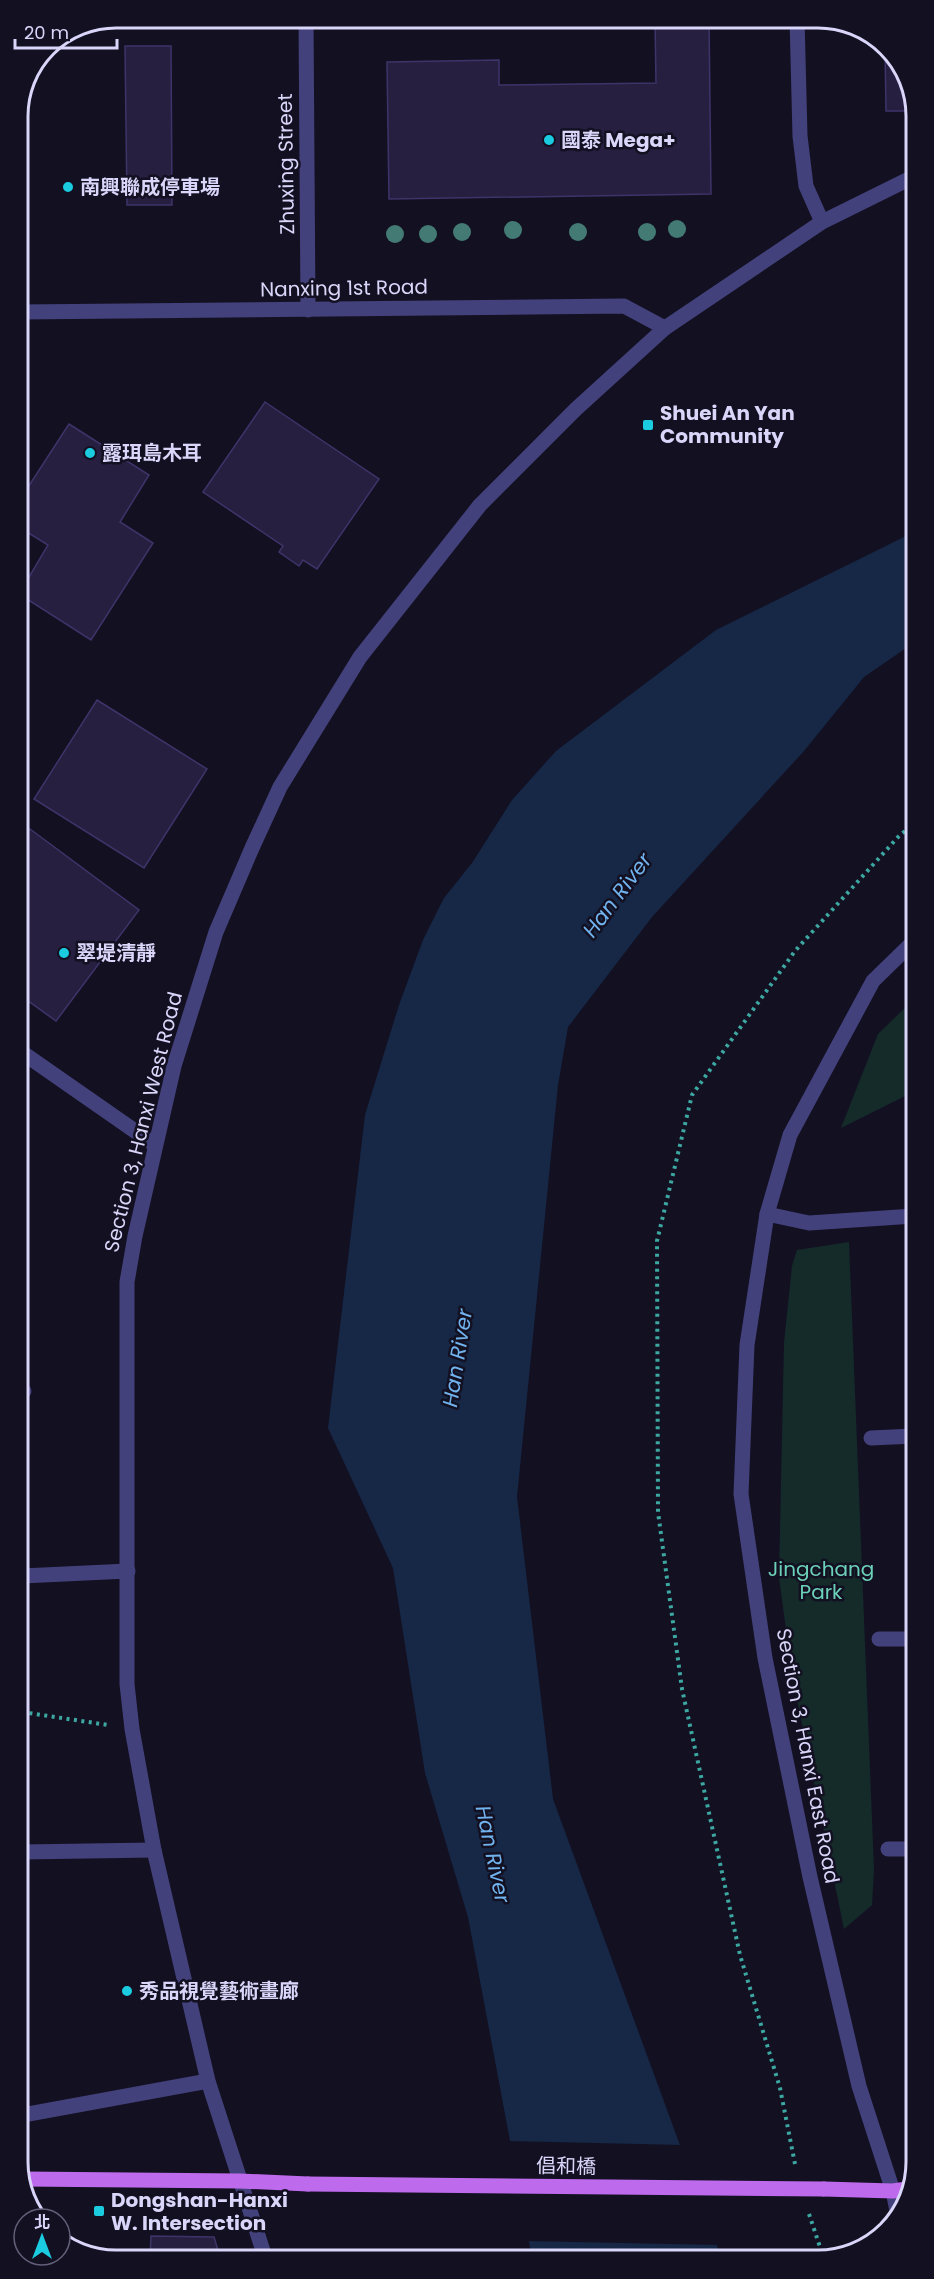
<svg xmlns="http://www.w3.org/2000/svg" width="934" height="2279" viewBox="0 0 934 2279" font-family="Poppins,'Noto Sans TC',sans-serif">
	<rect width="100%" height="100%" fill="#131022"/>
	<!-- green -->
	<g fill="#142b2a">
		<path d="M 913,1000 L 913,1092 L 841,1128 L 878,1034 Z"/>
		<path d="M 849,1242 L 874,1870 L 872,1905 L 844,1929 L 792,1675 L 779,1577 L 784,1343 L 792,1266 L 797,1250 Z"/>
	</g>
	<!-- water -->
	<path fill="#162846" d="M 912,533 L 912,644 L 864,677 L 804,751 L 652,917 L 568,1027 L 558,1085 L 517,1497 L 553,1799 L 721,2257 L 532,2258 L 468,1917 L 425,1773 L 393,1568 L 328,1428 L 365,1115 L 399,1005 L 423,940 L 444,898 L 472,863 L 512,800 L 556,751 L 716,630 Z"/>
	<!-- pier -->
	<path fill="#131022" d="M 508,2141 L 683,2145 L 719,2245 L 526,2241 Z"/>
	<!-- building -->
	<g fill="#261f40" stroke="#3e3469" stroke-width="1.5">
		<path d="M 655,18 L 709,18 L 711,194 L 389,199 L 387,62 L 499,60 L 499,85 L 656,83 Z"/>
		<path d="M 125,46 L 171,46 L 172,205 L 127,205 Z"/>
		<path d="M 885,49 L 911,85 L 911,111 L 886,111 Z"/>
		<path d="M 265,402 L 379,479 L 317,569 L 303,560 L 299,566 L 279,552 L 283,546 L 203,492 Z"/>
		<path d="M 69,424 L 149,475 L 120,522 L 153,543 L 91,640 L 19,594 L 48,545 L 19,527 L 19,501 Z"/>
		<path d="M 97,700 L 207,769 L 144,868 L 34,799 Z"/>
		<path d="M 30,829 L 139,910 L 56,1021 L 20,995 L 20,842 Z"/>
		<path d="M 151,2236 L 214,2237 L 221,2260 L 150,2260 Z"/>
	</g>
	<g fill="none" stroke-linecap="round" stroke-linejoin="round">
		<!-- path -->
		<g stroke="#3da7a1" stroke-width="4" stroke-dasharray="3 4.5" stroke-linecap="butt">
			<path d="M 22,1712 L 108,1725"/>
			<path d="M 795,2164 L 780,2088 L 740,1955 L 682,1689 L 658,1512 L 657,1241 L 692,1095 L 795,951 L 899,836 L 913,825"/>
			<path d="M 809,2214 L 823,2256"/>
		</g>
		<!-- minor -->
		<g stroke="#43417b" stroke-width="15">
			<path d="M 306,18 L 308,310"/>
			<path d="M 797,18 L 800,136 L 806,186 L 822,222"/>
			<path d="M 19,312 L 624,306 L 665,328"/>
			<path d="M 20,1051 L 155,1145"/>
			<path d="M 767,1214 L 809,1223 L 914,1216"/>
			<path d="M 21,1391 L 24,1391"/>
			<path d="M 871,1438 L 914,1436"/>
			<path d="M 22,1576 L 128,1571"/>
			<path d="M 879,1639 L 915,1639"/>
			<path d="M 888,1849 L 915,1849"/>
			<path d="M 22,1852 L 154,1850"/>
			<path d="M 23,2115 L 208,2081"/>
			<path d="M 898,2216 L 893,2191 L 859,2086 L 810,1877 L 765,1658 L 741,1494 L 747,1345 L 767,1214 L 790,1135 L 873,981 L 913,942"/>
			<path d="M 266,2260 L 208,2081 L 154,1850 L 132,1729 L 127,1684 L 127,1282 L 135,1236 L 174,1066 L 216,932 L 252,848 L 280,787 L 360,657 L 480,505 L 576,409 L 665,328 L 822,222 L 911,178"/>
		</g>
		<!-- major -->
		<g stroke="#bd6aed" stroke-width="15">
			<path d="M 23,2179 L 240,2181 L 308,2184"/>
			<path d="M 824,2189 L 893,2191 L 907,2189"/>
		</g>
		<!-- major-bridge -->
		<path stroke="#bd6aed" stroke-width="15" d="M 308,2184 L 824,2189"/>
	</g>
	<!-- trees -->
	<g fill="#437a74">
		<circle cx="677" cy="229" r="9"/>
		<circle cx="513" cy="230" r="9"/>
		<circle cx="462" cy="232" r="9"/>
		<circle cx="578" cy="232" r="9"/>
		<circle cx="647" cy="232" r="9"/>
		<circle cx="395" cy="234" r="9"/>
		<circle cx="428" cy="234" r="9"/>
	</g>
	<!-- markers -->
	<g fill="#1bcce1" stroke="#131022" stroke-width="2">
		<circle cx="549" cy="140" r="6"/>
		<circle cx="68" cy="187" r="6"/>
		<rect x="642" y="419" width="12" height="12" rx="3"/>
		<circle cx="90" cy="453" r="6"/>
		<circle cx="64" cy="953" r="6"/>
		<circle cx="127" cy="1991" r="6"/>
		<rect x="93" y="2205" width="12" height="12" rx="3"/>
	</g>
	<g text-anchor="middle" dominant-baseline="central" stroke-width="5" stroke-linejoin="round" paint-order="stroke">
		<!-- poi labels -->
		<g font-size="20" font-weight="bold" fill="#dad6fa" stroke="#131022" text-anchor="start">
			<text x="561" y="140">國泰 Mega+</text>
			<text x="80" y="187">南興聯成停車場</text>
			<text x="660" y="413">Shuei An Yan<tspan x="660" dy="23">Community</tspan></text>
			<text x="102" y="453">露珥島木耳</text>
			<text x="76" y="953">翠堤清靜</text>
			<text x="139" y="1991">秀品視覺藝術畫廊</text>
			<text x="111" y="2200">Dongshan-Hanxi<tspan x="111" dy="23">W. Intersection</tspan></text>
		</g>
		<!-- street labels -->
		<g font-size="20" fill="#dad6fa" stroke="#131022">
			<text transform="translate(286 164) rotate(-91)">Zhuxing Street</text>
			<text transform="translate(344 288) rotate(-1)">Nanxing 1st Road</text>
			<text transform="translate(143 1122) rotate(-76)">Section 3, Hanxi West Road</text>
			<text transform="translate(808 1756) rotate(79)">Section 3, Hanxi East Road</text>
			<text transform="translate(566 2166) rotate(1)">倡和橋</text>
		</g>
		<!-- park labels -->
		<g font-size="20" fill="#6bd1b8" stroke="#131022">
			<text x="821" y="1569">Jingchang<tspan x="821" dy="23">Park</tspan></text>
		</g>
		<!-- water labels -->
		<g font-size="21" font-style="italic" fill="#70b3ee" stroke="#131022">
			<text transform="translate(617 895) rotate(-53)">Han River</text>
			<text transform="translate(457 1358) rotate(-81)">Han River</text>
			<text transform="translate(493 1854) rotate(78)">Han River</text>
		</g>
	</g>
	<!-- crop -->
	<path d="M0 0H934V2279H0ZM116 28H818A88 88 0 0 1 906 116V2162A88 88 0 0 1 818 2250H116A88 88 0 0 1 28 2162V116A88 88 0 0 1 116 28Z" fill="#131022" fill-rule="evenodd"/>
	<path fill="none" stroke="#dad6fa" stroke-width="3" d="M116 28H818A88 88 0 0 1 906 116V2162A88 88 0 0 1 818 2250H116A88 88 0 0 1 28 2162V116A88 88 0 0 1 116 28Z"/>
	<!-- north arrow -->
	<g transform="translate(42 2237)"><circle r="28" fill="#131022" stroke="#635f78" stroke-width="1.5"/>
	<path d="M0-4.5L10 22L0 15L-10 22Z" fill="#1bcce1"/>
	<text y="-9" font-size="16" font-weight="bold" text-anchor="middle" fill="#dad6fa">北</text>
	</g>
	<!-- scale -->
	<path d="M15 39v9h102v-9" fill="none" stroke="#dad6fa" stroke-width="3"/>
	<text x="24" y="39" font-size="18" fill="#dad6fa" stroke="#131022" stroke-width="4.5" paint-order="stroke">20 m</text>
</svg>
